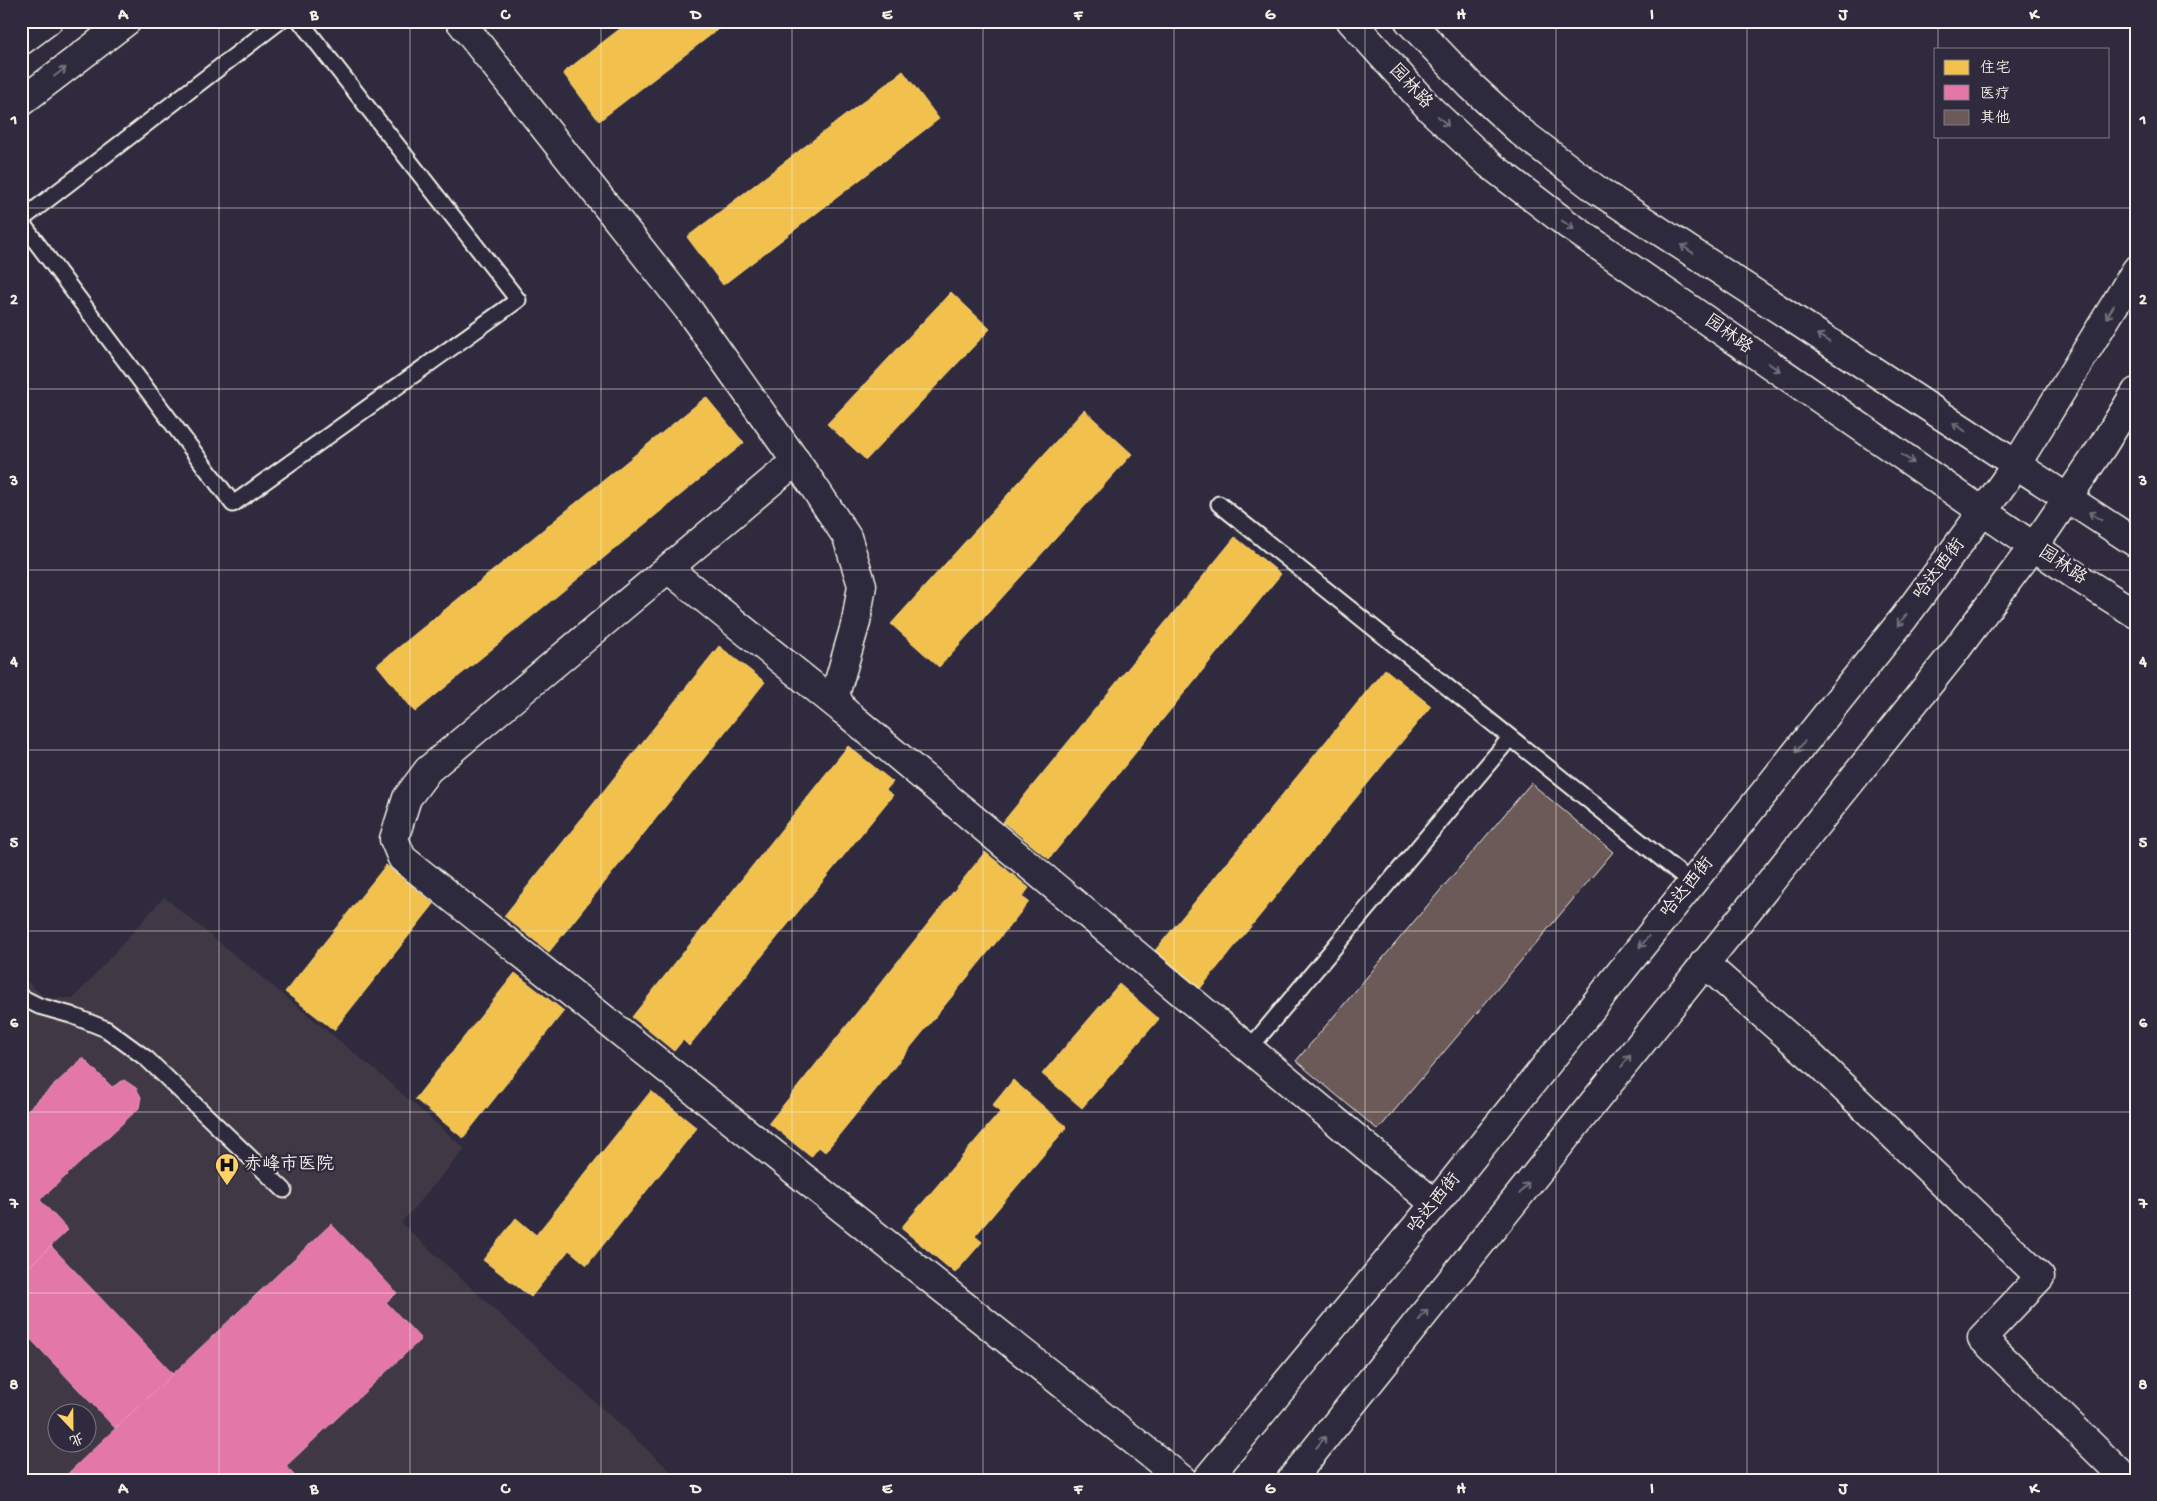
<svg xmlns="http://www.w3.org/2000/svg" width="2157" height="1501" viewBox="0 0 2157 1501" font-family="'Gochi Hand','LXGW WenKai TC',sans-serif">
	<rect width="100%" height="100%" fill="#2f2a3d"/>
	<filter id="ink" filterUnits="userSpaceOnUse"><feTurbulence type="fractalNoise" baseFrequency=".02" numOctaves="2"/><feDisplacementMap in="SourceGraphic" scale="10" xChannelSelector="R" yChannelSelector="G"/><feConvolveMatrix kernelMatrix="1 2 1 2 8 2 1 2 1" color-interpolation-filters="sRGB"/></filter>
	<g filter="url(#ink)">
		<!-- built -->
		<path fill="#413845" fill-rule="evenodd" d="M 164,897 L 381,1075 L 465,1149 L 401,1223 L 680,1480 L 21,1480 L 21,976 L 45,998 L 74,998 ZM 58,1414 L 88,1414 L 88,1444 L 58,1444 Z"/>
		<!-- homes -->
		<g fill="#f2c14e" stroke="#f3cf7c">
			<path d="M 630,21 L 729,21 L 599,121 L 563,73 Z"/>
			<path d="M 903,71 L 939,119 L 723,285 L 687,237 Z"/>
			<path d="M 951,292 L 990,329 L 866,460 L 827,424 Z"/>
			<path d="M 706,397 L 744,443 L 415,712 L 377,665 Z"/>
			<path d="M 1084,410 L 1132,454 L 939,667 L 891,624 Z"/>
			<path d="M 1235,537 L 1281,574 L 1049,859 L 1003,822 Z"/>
			<path d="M 719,646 L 765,682 L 549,952 L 504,916 Z"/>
			<path d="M 1385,669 L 1431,706 L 1199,990 L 1153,953 Z"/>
			<path d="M 848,746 L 893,782 L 886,790 L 893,795 L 689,1046 L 683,1040 L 674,1051 L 632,1017 Z"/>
			<path d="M 985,852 L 1029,888 L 1022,897 L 1029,902 L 825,1152 L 819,1147 L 811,1157 L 769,1123 Z"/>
			<path d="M 386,865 L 434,904 L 334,1030 L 285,992 Z"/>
			<path d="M 515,973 L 564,1011 L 463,1138 L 415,1099 Z"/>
			<path d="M 1119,984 L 1159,1019 L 1082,1108 L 1042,1074 Z"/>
			<path d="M 1013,1080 L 1067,1127 L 975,1236 L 982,1242 L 955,1273 L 901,1228 L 1000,1112 L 992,1106 Z"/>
			<path d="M 651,1091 L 697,1128 L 587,1265 L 569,1250 L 531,1297 L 483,1260 L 516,1218 L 536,1235 Z"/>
		</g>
		<!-- health -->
		<g fill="#e377a8" stroke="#e89cbb">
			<path d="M 83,1058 L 112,1087 L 124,1080 L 136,1088 L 141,1097 L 139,1108 L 40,1200 L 68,1230 L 21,1274 L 21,1116 Z"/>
			<path d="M 331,1224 L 397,1293 L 386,1302 L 421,1339 L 286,1466 L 298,1480 L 61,1480 Z"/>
			<path d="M 51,1246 L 173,1374 L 115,1428 L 21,1329 L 21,1274 Z"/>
		</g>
		<!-- building -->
		<path fill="#6c5a59" stroke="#f4f1e8" d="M 1531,783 L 1613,852 L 1378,1130 L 1296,1061 Z"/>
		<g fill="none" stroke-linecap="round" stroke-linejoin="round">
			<!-- lane casing -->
			<g stroke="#f4f1e8" stroke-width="19">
				<g id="lane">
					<path d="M 21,220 L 280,21"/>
					<path d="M 21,222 L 233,504 L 518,300 L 300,21"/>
					<path d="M 1219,504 L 1692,883"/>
					<path d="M 21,997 L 39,1006 L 71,1015 L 106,1029 L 147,1059 L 284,1190"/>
					<path d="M 1249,1049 L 1510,738"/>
				</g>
			</g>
			<!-- street casing -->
			<g stroke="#f4f1e8" stroke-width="31">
				<g id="street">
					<path d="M 460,21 L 688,309 L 814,487 L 847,537 L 862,585 L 856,622 L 835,695 L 843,710 L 1435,1204"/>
					<path d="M 796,461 L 428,770 L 407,798 L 394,839 L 402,858 L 1183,1480"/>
					<path d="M 668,569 L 843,710"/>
					<path d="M 1704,963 L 1814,1059 L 2040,1277 L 1982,1338 L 2127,1480"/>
				</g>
			</g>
			<!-- secondary casing -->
			<g stroke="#f4f1e8" stroke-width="31">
				<g id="secondary">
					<path d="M 1351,21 L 1431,110 L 1489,164 L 1567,224 L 2082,580 L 2136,614"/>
					<path d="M 1409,21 L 1471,86 L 1521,132 L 1597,190 L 2136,543"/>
					<path d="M 21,41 L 48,21"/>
					<path d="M 21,102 L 127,21"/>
					<path d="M 1206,1480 L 1435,1204 L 1904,618 L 1995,495 L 2016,465 L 2136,270"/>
					<path d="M 1291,1480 L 1953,654 L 2047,528 L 2102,447 L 2136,392"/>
				</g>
			</g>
			<!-- lane -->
			<use href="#lane" stroke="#2f2a3d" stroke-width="15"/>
			<!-- street -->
			<use href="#street" stroke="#2f2a3d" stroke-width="28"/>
			<!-- secondary -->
			<use href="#secondary" stroke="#2f2a3d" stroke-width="28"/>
		</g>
		<!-- one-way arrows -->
		<defs><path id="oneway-shaft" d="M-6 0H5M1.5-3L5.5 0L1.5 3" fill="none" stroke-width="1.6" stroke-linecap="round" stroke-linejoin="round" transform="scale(1.25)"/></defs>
		<g stroke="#747079">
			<use href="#oneway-shaft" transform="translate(60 72) rotate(-37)"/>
			<use href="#oneway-shaft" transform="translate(1443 121) rotate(43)"/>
			<use href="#oneway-shaft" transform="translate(1568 225) rotate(36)"/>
			<use href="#oneway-shaft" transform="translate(1687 249) rotate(-147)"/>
			<use href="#oneway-shaft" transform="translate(2110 312) rotate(121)"/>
			<use href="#oneway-shaft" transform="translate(1823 338) rotate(-147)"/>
			<use href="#oneway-shaft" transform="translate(1774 367) rotate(35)"/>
			<use href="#oneway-shaft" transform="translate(1959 427) rotate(-147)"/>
			<use href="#oneway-shaft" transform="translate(1908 459) rotate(35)"/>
			<use href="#oneway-shaft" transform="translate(2095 516) rotate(-147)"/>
			<use href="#oneway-shaft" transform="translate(1902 620) rotate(128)"/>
			<use href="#oneway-shaft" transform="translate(1800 747) rotate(129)"/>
			<use href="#oneway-shaft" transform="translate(1644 942) rotate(129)"/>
			<use href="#oneway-shaft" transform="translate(1626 1061) rotate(-51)"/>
			<use href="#oneway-shaft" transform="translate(1524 1188) rotate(-51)"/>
			<use href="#oneway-shaft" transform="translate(1423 1315) rotate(-51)"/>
			<use href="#oneway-shaft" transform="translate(1321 1442) rotate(-51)"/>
		</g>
	</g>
	<!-- grid -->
	<path fill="none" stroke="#f4f1e8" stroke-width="1" stroke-opacity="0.55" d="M 219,21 L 219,1480M 410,21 L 410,1480M 601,21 L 601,1480M 792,21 L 792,1480M 983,21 L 983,1480M 1174,21 L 1174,1480M 1365,21 L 1365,1480M 1556,21 L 1556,1480M 1747,21 L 1747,1480M 1938,21 L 1938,49M 1938,136 L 1938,1480M 21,208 L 2136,208M 21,389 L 2136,389M 21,570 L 2136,570M 21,750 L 2136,750M 21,931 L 2136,931M 21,1112 L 2136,1112M 21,1293 L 2136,1293"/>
	<!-- icons -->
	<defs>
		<g id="hospital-pin" transform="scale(1.25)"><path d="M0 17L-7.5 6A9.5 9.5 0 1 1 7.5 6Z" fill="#ffd166" stroke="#2f2a3d"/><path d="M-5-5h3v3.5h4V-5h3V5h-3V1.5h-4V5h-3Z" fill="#111"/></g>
	</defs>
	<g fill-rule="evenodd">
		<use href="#hospital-pin" x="227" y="1165"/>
	</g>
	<g text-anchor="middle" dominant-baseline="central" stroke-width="5" stroke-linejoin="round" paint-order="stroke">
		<!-- street labels -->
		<g font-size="18" fill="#f4f1e8" stroke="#2f2a3d">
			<text transform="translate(1410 87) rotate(47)">园林路</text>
			<text transform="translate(1728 335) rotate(35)">园林路</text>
			<text transform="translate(2062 566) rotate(34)">园林路</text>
			<text transform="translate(1940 570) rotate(-53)">哈达西街</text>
			<text transform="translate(1688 888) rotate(-51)">哈达西街</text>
			<text transform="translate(1435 1204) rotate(-51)">哈达西街</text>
		</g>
		<!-- poi labels -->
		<g font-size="18" fill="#f4f1e8" stroke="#2f2a3d" text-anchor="start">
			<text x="244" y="1165">赤峰市医院</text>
		</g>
	</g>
	<!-- margin -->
	<rect width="2157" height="1501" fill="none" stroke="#2f2a3d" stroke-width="55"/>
	<!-- legend -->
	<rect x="1934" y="48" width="175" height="90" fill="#2f2a3d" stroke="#7e7a81"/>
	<rect x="1944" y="60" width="25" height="15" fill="#f2c14e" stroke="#7e7a81"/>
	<text x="1980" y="72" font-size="15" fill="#f4f1e8">住宅</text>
	<rect x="1944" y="85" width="25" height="15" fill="#e377a8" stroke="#7e7a81"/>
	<text x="1980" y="98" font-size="15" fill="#f4f1e8">医疗</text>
	<rect x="1944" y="110" width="25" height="15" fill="#6c5a59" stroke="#7e7a81"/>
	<text x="1980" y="122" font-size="15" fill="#f4f1e8">其他</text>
	<!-- north arrow -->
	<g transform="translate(72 1428) rotate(158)"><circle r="24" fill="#2f2a3d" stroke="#7e7a81"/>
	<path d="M0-4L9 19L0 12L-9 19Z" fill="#ffd166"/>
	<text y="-8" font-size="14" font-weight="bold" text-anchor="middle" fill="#f4f1e8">北</text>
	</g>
	<rect x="28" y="28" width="2102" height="1446" fill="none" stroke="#f4f1e8" stroke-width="2"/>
	<g font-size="16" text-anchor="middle" font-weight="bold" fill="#f4f1e8">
		<text x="123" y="19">A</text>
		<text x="314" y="19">B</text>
		<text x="505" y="19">C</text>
		<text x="696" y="19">D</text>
		<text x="887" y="19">E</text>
		<text x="1078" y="19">F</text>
		<text x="1270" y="19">G</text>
		<text x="1461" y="19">H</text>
		<text x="1652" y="19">I</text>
		<text x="1843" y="19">J</text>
		<text x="2034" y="19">K</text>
		<text x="14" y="124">1</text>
		<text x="2143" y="124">1</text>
		<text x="14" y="304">2</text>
		<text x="2143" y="304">2</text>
		<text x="14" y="485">3</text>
		<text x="2143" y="485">3</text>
		<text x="14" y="666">4</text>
		<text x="2143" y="666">4</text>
		<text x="14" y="847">5</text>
		<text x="2143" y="847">5</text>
		<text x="14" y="1027">6</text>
		<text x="2143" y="1027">6</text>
		<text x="14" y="1208">7</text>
		<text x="2143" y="1208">7</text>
		<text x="14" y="1389">8</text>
		<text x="2143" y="1389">8</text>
		<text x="123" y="1493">A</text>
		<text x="314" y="1493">B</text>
		<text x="505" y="1493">C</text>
		<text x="696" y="1493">D</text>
		<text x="887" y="1493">E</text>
		<text x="1078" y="1493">F</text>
		<text x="1270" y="1493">G</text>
		<text x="1461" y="1493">H</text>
		<text x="1652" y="1493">I</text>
		<text x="1843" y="1493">J</text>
		<text x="2034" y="1493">K</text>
	</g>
</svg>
